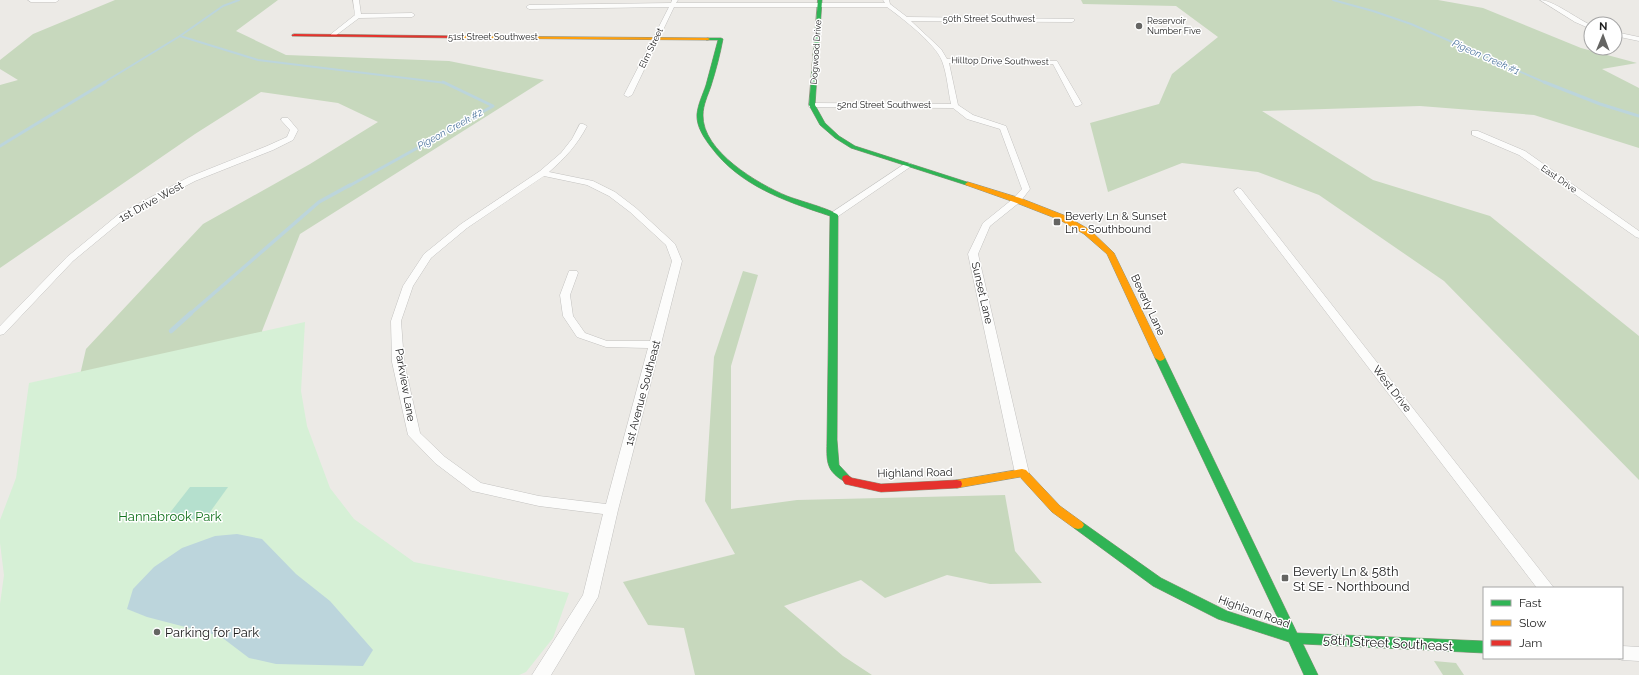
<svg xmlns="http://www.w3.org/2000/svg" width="1639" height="675" viewBox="0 0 1639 675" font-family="Raleway,sans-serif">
	<rect width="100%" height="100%" fill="#eceae6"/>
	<!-- forest -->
	<g fill="#c7d8bd">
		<path d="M 115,0 L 278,0 L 236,31 L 286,55 L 449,61 L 544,80 L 300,234 L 262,331 L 294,500 L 49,509 L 86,349 L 203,224 L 310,164 L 378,122 L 338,103 L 261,92 L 195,134 L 0,268 L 0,85 L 18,80 L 0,69 L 0,60 L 33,34 Z"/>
		<path d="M 1081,0 L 1438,0 L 1483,8 L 1581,48 L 1637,63 L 1602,69 L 1639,88 L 1639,148 L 1534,115 L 1420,106 L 1262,111 L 1373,180 L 1490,216 L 1639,336 L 1639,480 L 1444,281 L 1319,195 L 1258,172 L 1182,163 L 1108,192 L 1090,123 L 1159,104 L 1172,74 L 1218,37 L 1176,6 L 1083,4 Z"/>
		<path d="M 743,271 L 758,275 L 731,366 L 731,509 L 797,500 L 1005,495 L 1015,551 L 1042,583 L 990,584 L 947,575 L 885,598 L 861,580 L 784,606 L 843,656 L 872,675 L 695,675 L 684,628 L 648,625 L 623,582 L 735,554 L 705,501 L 714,357 Z"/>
		<path d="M 1434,661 L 1456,663 L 1464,675 L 1443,675 Z"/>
	</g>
	<!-- park -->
	<path fill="#d6f0d6" d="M 305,322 L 301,391 L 307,426 L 330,488 L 354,519 L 414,562 L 569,593 L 553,638 L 526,672 L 519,675 L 0,675 L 0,604 L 4,575 L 0,543 L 0,520 L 16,478 L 29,383 Z"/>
	<!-- pitch -->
	<path fill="#b5e0ce" d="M 190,487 L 228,487 L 205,519 L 165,519 Z"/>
	<!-- water -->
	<path fill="#bcd5dc" d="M 237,534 L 262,539 L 296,574 L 330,601 L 373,650 L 363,666 L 276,664 L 249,658 L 220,636 L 147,617 L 127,609 L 133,589 L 154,567 L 182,548 L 215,536 Z"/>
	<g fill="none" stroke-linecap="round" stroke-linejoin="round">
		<!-- stream-far3 -->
		<g stroke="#bcd5dc" stroke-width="2">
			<path d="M 1333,0 L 1373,11 L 1411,24 L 1546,83"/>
			<path d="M 180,36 L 258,60 L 446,83"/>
			<path d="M 103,83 L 180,36 L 223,6 L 239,0"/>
		</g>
		<!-- stream-far2 -->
		<g stroke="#bcd5dc" stroke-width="3">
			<path d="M 1544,82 L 1600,104 L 1639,116"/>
			<path d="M 0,146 L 105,82"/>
			<path d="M 349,186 L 493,106 L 443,82"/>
		</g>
		<!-- stream-far1 -->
		<path stroke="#bcd5dc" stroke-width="3.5" d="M 190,314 L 319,202 L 350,185"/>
		<!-- stream -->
		<path stroke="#bcd5dc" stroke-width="4.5" d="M 171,331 L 191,313"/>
		<!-- street casing -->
		<g stroke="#c3c2c0" stroke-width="1">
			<g id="street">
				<path d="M 28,0 L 59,0 L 56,2 L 31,2 Z"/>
				<path d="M 353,0 L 359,0 L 361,14 L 412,13 L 415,15 L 412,17 L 359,18 L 335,36 L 331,36 L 331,34 L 355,15 Z"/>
				<path d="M 672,0 L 678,0 L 676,3 L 885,3 L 883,0 L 889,0 L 890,4 L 907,17 L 1074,19 L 1074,21 L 1072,22 L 911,21 L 941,49 L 947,59 L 1057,61 L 1082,104 L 1078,106 L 1075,106 L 1053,64 L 949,63 L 958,105 L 973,115 L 1006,126 L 1030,189 L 1020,202 L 990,226 L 978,254 L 1029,473 L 1027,476 L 1022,478 L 1017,476 L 1015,473 L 968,254 L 983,223 L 1014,198 L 1022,189 L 1000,129 L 967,119 L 953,108 L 809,107 L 809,103 L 812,103 L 951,104 C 948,90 947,74 942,61 C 936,44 902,18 887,7 L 674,7 L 632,95 L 628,97 L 624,95 L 669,7 L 529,9 L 526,7 L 529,5 L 671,3 Z"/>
				<path d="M 1540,0 C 1553,0 1577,19 1591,25 L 1591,29 L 1575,22 Z"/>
				<path d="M 1615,32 L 1639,37 L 1639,41 L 1615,36 Z"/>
				<path d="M 282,118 L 288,118 L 298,130 L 293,140 L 273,150 L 195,181 L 125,218 L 73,261 L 4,334 L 0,335 L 0,326 L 67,257 L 119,214 L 189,177 L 267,146 L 287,137 L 290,130 L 281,120 Z"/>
				<path d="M 580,124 L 583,124 L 587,126 C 577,145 565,158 549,172 L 593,181 L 615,192 L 636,208 L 675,244 L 682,261 L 661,344 L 662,345 L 660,347 L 618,510 L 598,597 L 551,675 L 532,675 L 583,595 L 603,514 L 539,506 L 477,492 L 472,491 L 435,463 L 408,435 L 392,362 L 391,321 L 403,286 L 424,254 L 461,224 L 540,171 L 561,153 L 572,139 ZM 544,176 L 587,185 L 609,196 L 630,212 L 666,245 L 672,261 L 650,341 L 607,341 L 585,333 L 573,316 L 570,295 L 578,273 L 577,271 L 569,271 L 560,295 L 563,316 L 577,337 L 606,347 L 648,348 L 606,504 L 539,496 L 481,483 L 445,457 L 420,433 L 404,362 L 401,321 L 413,286 L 431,258 L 467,228 Z"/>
				<path d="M 1472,131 L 1478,131 L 1525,151 L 1639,231 L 1639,238 L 1636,237 L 1519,155 L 1472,135 Z"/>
				<path d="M 906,163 L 909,163 L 913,165 L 837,217 L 831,217 L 830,215 L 831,213 Z"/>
				<path d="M 1238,188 L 1241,189 L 1554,588 L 1537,588 L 1235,193 L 1234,191 Z"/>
				<path d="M 1622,646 L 1639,647 L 1639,661 L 1622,660 L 1616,658 L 1622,658 Z"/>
			</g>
		</g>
		<!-- fast casing -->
		<g stroke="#929480" stroke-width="1">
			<g id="fast">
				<path d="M 818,0 L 822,0 L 815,105 L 825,123 L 839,136 L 855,146 L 970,183 L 970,185 L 966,185 L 851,148 L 835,138 L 820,125 L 809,105 Z"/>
				<path d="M 708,38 L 721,38 L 723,39 C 720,55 716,70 711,86 C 708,95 703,105 703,115 C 702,151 758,184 787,196 C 797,200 831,209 838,215 L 837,440 L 839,465 L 852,479 L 851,482 C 844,484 831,473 829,466 C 826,459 827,448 827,440 L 830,216 C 785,201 740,186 711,147 C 704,138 696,126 697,114 C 698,104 703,94 706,85 C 710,70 714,55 718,40 L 706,40 L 706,39 Z"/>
				<path d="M 1160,355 L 1165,358 L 1297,633 L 1484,641 L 1484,653 L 1303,644 L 1318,675 L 1304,675 L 1289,642 L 1218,619 L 1153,586 L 1074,528 L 1072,525 L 1074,522 L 1078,521 L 1082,522 L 1161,578 L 1227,611 L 1283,629 L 1155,358 Z"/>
			</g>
		</g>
		<!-- slow casing -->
		<g stroke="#929480" stroke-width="1">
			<g id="slow">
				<path d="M 461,36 L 708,38 L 710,39 L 708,40 L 459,38 L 459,36 Z"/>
				<path d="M 968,182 L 1020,198 L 1066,216 L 1090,230 L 1114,253 L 1165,358 L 1163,360 L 1160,361 L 1155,358 L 1107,254 L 1084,234 L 1060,220 L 1014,202 L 966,185 L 965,184 Z"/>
				<path d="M 1022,469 L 1026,470 L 1060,506 L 1082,522 L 1084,525 L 1082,528 L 1078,529 L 1074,528 L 1052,512 L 1020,477 L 957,488 L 953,487 L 952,484 L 953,481 L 957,480 Z"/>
			</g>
		</g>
		<!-- jam casing -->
		<g stroke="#929480" stroke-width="1">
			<g id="jam">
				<path d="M 294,34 L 461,36 L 463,37 L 461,38 L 292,36 L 292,35 Z"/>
				<path d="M 847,475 L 852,478 L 881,484 L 957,480 L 961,481 L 962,484 L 961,487 L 957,488 L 881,492 L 845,484 L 842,479 L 843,476 Z"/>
			</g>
		</g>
		<!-- street -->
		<use href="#street" fill="#fcfcfb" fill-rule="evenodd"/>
		<!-- fast -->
		<use href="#fast" fill="#30b455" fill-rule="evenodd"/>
		<!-- slow -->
		<use href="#slow" fill="#ff9f0a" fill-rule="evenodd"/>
		<!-- jam -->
		<use href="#jam" fill="#e5322d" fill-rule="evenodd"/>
	</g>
	<!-- markers -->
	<g fill="#656563" stroke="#fff" stroke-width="1.5">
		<circle cx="1139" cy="26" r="4"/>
		<rect x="1053" y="218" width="8" height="8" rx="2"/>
		<rect x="1281" y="574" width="8" height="8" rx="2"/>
		<circle cx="157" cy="632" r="4"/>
	</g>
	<g text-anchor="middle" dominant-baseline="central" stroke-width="3" stroke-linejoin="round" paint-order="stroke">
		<!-- far-street labels -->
		<g font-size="9" fill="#1d1d1d" stroke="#fff">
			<text x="989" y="19">50th Street Southwest</text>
			<text x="493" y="37">51st Street Southwest</text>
			<text transform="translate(651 48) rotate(-64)">Elm Street</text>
			<text transform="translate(816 52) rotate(-86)">Dogwood Drive</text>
			<text transform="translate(1000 61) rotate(1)">Hilltop Drive Southwest</text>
			<text x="884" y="105">52nd Street Southwest</text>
			<text transform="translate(1559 179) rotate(35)">East Drive</text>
		</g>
		<!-- far-poi labels -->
		<g font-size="9" fill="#1d1d1d" stroke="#fff" text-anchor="start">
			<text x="1147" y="21">Reservoir<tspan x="1147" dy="10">Number Five</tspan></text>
		</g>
		<!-- far-water labels -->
		<g font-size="10" font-style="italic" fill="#4e759e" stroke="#fff">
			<text transform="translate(1486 57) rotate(24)">Pigeon Creek #1</text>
			<text transform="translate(450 129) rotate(-29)">Pigeon Creek #2</text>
		</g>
		<!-- street labels -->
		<g font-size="11" fill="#1d1d1d" stroke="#fff">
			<text transform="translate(151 202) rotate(-29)">1st Drive West</text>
			<text transform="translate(982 293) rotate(77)">Sunset Lane</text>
			<text transform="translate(1148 305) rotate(65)">Beverly Lane</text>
			<text transform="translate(405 385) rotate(80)">Parkview Lane</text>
			<text transform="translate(1392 389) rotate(52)">West Drive</text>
			<text transform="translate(643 393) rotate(-75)">1st Avenue Southeast</text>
			<text transform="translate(915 473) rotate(-1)">Highland Road</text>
			<text transform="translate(1254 612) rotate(20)">Highland Road</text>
		</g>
		<!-- poi labels -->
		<g font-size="11" fill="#1d1d1d" stroke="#fff" text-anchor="start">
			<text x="1065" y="216">Beverly Ln &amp; Sunset<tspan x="1065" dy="13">Ln - Southbound</tspan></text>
		</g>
		<!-- near-park labels -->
		<g font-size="13" fill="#14731e" stroke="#fff">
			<text x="170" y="516">Hannabrook Park</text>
		</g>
		<!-- near-poi labels -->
		<g font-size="13" fill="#1d1d1d" stroke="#fff" text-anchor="start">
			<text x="1293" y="571">Beverly Ln &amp; 58th<tspan x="1293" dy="15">St SE - Northbound</tspan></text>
			<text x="165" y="632">Parking for Park</text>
		</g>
		<!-- near-street labels -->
		<g font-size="13" fill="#1d1d1d" stroke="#fff">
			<text transform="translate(1388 643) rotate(3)">58th Street Southeast</text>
		</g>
	</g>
	<!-- legend -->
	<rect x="1483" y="587" width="140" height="72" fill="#ffffff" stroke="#a5a5a5"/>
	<rect x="1491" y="600" width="20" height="6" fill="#30b455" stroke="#a5a5a5"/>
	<text x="1519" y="607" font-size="12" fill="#1d1d1d">Fast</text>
	<rect x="1491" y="620" width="20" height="6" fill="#ff9f0a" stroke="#a5a5a5"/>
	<text x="1519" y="627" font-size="12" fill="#1d1d1d">Slow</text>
	<rect x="1491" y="640" width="20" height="6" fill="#e5322d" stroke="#a5a5a5"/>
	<text x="1519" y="647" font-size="12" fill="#1d1d1d">Jam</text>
	<!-- north arrow -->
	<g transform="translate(1603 36) rotate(1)"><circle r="19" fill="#ffffff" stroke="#a5a5a5"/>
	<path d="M0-3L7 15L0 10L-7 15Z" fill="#656563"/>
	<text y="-6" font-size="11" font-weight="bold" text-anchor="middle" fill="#1d1d1d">N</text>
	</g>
</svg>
